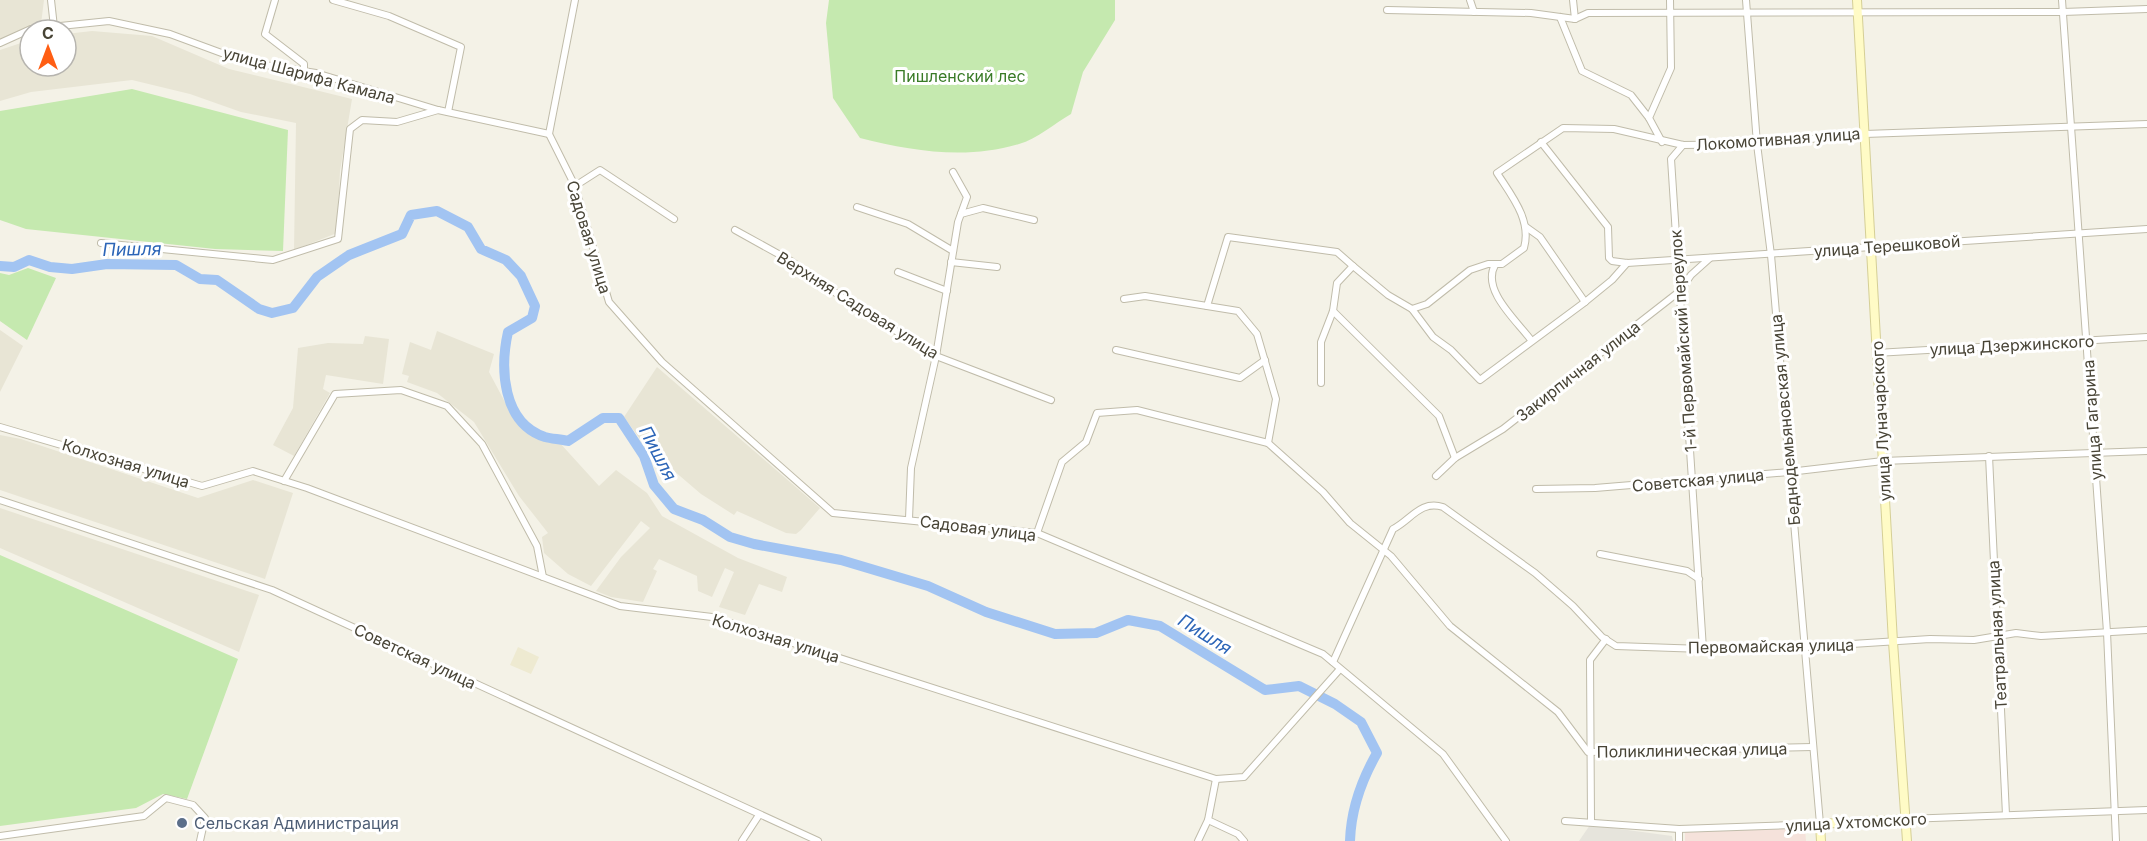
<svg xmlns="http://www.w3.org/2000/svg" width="2147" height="841" viewBox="0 0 2147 841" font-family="Inter,sans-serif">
	<rect width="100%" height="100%" fill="#f4f2e7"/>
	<!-- residential -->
	<g fill="#e8e5d5">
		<path d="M 0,0 L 44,0 L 41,24 L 25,27 L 26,33 L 0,40 Z"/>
		<path d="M 92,31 L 152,36 L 229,69 L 352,99 L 340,171 L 337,233 L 294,250 L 296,123 L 241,112 L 190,94 L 132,80 L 31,92 L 0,101 L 0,50 L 30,40 L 30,66 L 66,66 L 66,34 Z"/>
		<path d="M 0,330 L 23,346 L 0,392 Z"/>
		<path d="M 437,331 L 494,354 L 489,372 L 513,417 L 540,439 L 559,442 L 599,486 L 616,470 L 647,493 L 662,516 L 738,558 L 787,577 L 782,592 L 759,584 L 745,615 L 719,607 L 734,572 L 725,568 L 712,597 L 698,591 L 697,576 L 659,559 L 653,569 L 657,571 L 643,602 L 611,597 L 596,591 L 621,557 L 650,528 L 641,521 L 591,586 L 568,574 L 544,553 L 542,537 L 548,533 L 519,496 L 474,422 L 437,393 L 407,382 L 409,376 L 402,374 L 410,342 L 431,350 Z"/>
		<path d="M 365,336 L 389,339 L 383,384 L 326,375 L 323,389 L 330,393 L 294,456 L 273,445 L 293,408 L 298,348 L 328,343 L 363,344 Z"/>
		<path d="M 657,367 L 820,508 L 801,530 L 796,534 L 786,533 L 737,511 L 734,515 L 701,494 L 645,446 L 624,417 Z"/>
		<path d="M 0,435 L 21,439 L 198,498 L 253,480 L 293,493 L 265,579 L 0,490 Z"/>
		<path d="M 0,508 L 259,595 L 239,652 L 0,548 Z"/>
	</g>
	<!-- industrial -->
	<path fill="#e6e4dc" d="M 1590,825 L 1672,836 L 1673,841 L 1579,841 Z"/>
	<!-- education -->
	<path fill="#eeead1" d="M 518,647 L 539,657 L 531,674 L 510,665 Z"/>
	<!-- medical -->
	<path fill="#f5e2db" d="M 1805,828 L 1806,841 L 1685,841 L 1685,831 Z"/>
	<!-- green -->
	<g fill="#c5e9af">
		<path d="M 829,0 L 1115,0 L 1115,20 L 1083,72 L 1071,114 C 1055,123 1037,139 1019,144 C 966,160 912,151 860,138 L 833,98 L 826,23 Z"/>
		<path d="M 132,89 L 288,130 L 283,251 L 215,249 L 26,229 L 0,220 L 0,111 Z"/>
		<path d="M 28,268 L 56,278 L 27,340 L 0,321 L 0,273 L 9,275 Z"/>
		<path d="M 0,555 L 238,659 L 187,799 L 163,794 L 136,808 L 0,826 Z"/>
	</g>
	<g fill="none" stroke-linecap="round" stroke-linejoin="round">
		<!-- river -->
		<path stroke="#a2c4f2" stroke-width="10" d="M 0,266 L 14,267 L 29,260 L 50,267 L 72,269 L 107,264 L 176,265 L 200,279 L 217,280 L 259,309 L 272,313 L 293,308 L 317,277 L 349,255 L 402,234 L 411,215 L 437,211 L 468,227 L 481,249 L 506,260 L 521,276 L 535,306 L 532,318 L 508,332 C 500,368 502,423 545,437 C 552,439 560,439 568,441 L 603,418 L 619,418 L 644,456 L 654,485 L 674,509 L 703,520 L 730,537 L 754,544 L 841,560 L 928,586 L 986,612 L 1055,634 L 1096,633 L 1128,620 L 1160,626 L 1265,690 L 1299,686 L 1335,704 L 1361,722 L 1377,753 C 1361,781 1351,809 1350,841"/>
		<!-- street casing -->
		<g stroke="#c0bcaa" stroke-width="8">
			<g id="street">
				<path d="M 51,0 L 54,27"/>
				<path d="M 275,0 L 265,34 L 304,64 L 304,71"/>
				<path d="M 333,0 L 389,16 L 461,47 L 448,112"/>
				<path d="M 1470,0 L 1474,12"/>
				<path d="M 1573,0 L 1575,19"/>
				<path d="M 2062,0 L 2107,632 L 2116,841"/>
				<path d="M 1387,10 L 1531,13 L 1575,19 L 1588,13 L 2063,12 L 2147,9"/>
				<path d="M 1560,17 L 1582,71 L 1631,95 L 1649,118"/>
				<path d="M 0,43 L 31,29 L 109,21 L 170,34 L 246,62 L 316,73 L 438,110 L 549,134"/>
				<path d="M 549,134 L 575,186 L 609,302 L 662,362 L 833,513 L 1037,533 L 1323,654 L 1443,754 L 1506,841"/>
				<path d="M 549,134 L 575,0"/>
				<path d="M 1541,142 L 1608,227 L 1609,258 L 1612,261 L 1627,263 L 2147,229"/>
				<path d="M 1662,142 L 1649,118 L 1671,68 L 1670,0"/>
				<path d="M 1683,145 L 1671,159 L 1703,649"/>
				<path d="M 575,186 L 600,170 L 674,219"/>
				<path d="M 857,207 L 908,224 L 953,251"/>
				<path d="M 961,214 L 983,208 L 1034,220"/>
				<path d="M 1526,227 L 1540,237 L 1585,302 L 1612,280 L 1627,263"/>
				<path d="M 735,230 L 791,261 L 840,296 L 936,356 L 1051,400"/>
				<path d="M 101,243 L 273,260 L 338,239 L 350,129 L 362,120 L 397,122 L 438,110"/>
				<path d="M 951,262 L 997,267"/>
				<path d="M 1495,265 C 1481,290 1517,321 1531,340"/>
				<path d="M 1353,266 L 1388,295 L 1412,309 L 1433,337 L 1451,350 L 1480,380 L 1585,302"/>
				<path d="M 898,272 L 947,291"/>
				<path d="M 1124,299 L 1145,296 L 1238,311 L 1257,334 L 1276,399 L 1268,443"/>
				<path d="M 1207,306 L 1228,237 L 1337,252 L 1353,266 L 1337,283 L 1333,311 L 1321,342 L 1321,383"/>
				<path d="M 1412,309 L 1427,304 L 1470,270 L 1488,264 L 1502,264 L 1524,248 C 1532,220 1511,195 1497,173 L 1563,128 L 1614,129 L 1683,145 L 1757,144 L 1865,134 L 2147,124"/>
				<path d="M 1333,311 L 1439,416 L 1455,458"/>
				<path d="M 1116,350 L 1240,378 L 1265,360"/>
				<path d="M 1876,353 L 2147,337"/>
				<path d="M 0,427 L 202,486 L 253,471 L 307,488 L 620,606 L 712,617 L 1216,779 L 1244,777 L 1340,669"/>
				<path d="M 1989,456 L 2006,815"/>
				<path d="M 1436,476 L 1455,458 L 1503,429 L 1680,291 L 1691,275 L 1710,258"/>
				<path d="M 284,481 L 335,394 L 401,390 L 447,406 L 482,444 L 537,546 L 543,577"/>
				<path d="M 1536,489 L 1595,488 L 1789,472 L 1883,461 L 2147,451"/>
				<path d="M 0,500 L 272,590 L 818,841"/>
				<path d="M 909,519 L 911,468 L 936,356 L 958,222 L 967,197 L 953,172"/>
				<path d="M 1037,533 L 1062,462 L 1086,442 L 1097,413 L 1137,410 L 1268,443 L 1323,492 L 1350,523 L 1391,556 L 1450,626 L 1558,712 L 1588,752 L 1812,747"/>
				<path d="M 1600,554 L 1687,571 L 1699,579"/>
				<path d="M 1333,662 L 1393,529 C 1411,520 1420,500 1443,507 L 1535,573 L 1573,606 L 1602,637 L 1616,646 L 1703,649 L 1805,647 L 1930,639 L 1974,640 L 2016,633 L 2041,636 L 2147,630"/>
				<path d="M 1216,779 L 1208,820 L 1238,834 L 1244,841"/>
				<path d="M 1906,819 L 2147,810"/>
				<path d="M 1565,821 L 1679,829 L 1820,824 L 1771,255 L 1757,144 L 1746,0"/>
				<path d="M 1591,821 L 1590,660 L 1606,639"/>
				<path d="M 1679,829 L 1679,841"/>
				<path d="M 0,836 L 144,816 L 166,798 L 193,805 L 205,818 L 200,841"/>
				<path d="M 742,841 L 759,815"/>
				<path d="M 1198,841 L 1208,820"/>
			</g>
		</g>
		<!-- secondary casing -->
		<g stroke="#d5cf96" stroke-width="10">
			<g id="secondary">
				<path d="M 1857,0 L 1893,642 L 1907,841"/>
				<path d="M 1821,841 L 1820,824 L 1906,819"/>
			</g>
		</g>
		<!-- street -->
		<use href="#street" stroke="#fff" stroke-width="6"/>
		<!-- secondary -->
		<use href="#secondary" stroke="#fffbc6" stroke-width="8"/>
	</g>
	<!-- markers -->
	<circle fill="#5c6f8a" stroke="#fff" stroke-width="2" cx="182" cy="823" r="6"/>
	<g text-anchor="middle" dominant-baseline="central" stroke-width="6" stroke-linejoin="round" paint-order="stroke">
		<!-- street labels -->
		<g font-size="16" fill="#484436" stroke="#fff">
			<text transform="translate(309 75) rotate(15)">улица Шарифа Камала</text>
			<text transform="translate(1778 139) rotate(-4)">Локомотивная улица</text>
			<text transform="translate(589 237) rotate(73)">Садовая улица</text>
			<text transform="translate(1887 246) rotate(-4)">улица Терешковой</text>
			<text transform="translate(858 305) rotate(32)">Верхняя Садовая улица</text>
			<text transform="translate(1683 341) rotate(-94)">1-й Первомайский переулок</text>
			<text transform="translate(2012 345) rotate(-3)">улица Дзержинского</text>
			<text transform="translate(1578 371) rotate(-38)">Закирпичная улица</text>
			<text transform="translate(1785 420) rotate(-95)">Беднодемьяновская улица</text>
			<text transform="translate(2092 420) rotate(-94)">улица Гагарина</text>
			<text transform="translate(1881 421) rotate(-93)">улица Луначарского</text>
			<text transform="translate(126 463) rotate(17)">Колхозная улица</text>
			<text transform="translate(1698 480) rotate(-5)">Советская улица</text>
			<text transform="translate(978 528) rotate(7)">Садовая улица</text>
			<text transform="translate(1997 635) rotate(-93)">Театральная улица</text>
			<text transform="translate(776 638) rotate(17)">Колхозная улица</text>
			<text transform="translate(1771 646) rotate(-1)">Первомайская улица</text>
			<text transform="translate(415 656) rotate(25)">Советская улица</text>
			<text transform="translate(1692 750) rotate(-1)">Поликлиническая улица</text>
			<text transform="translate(1856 822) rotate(-3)">улица Ухтомского</text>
		</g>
		<!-- park labels -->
		<g font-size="16" fill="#397b27" stroke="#fff">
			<text x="960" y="76">Пишленский лес</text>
		</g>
		<!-- service labels -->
		<g font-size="16" fill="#4e5e75" stroke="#fff" text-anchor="start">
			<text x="194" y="823">Сельская Администрация</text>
		</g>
		<!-- water labels -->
		<g font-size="18" font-style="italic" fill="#2c65b7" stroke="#fff">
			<text transform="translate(132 249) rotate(-1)">Пишля</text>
			<text transform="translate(658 453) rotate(62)">Пишля</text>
			<text transform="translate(1205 634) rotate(32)">Пишля</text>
		</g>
	</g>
	<!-- north arrow -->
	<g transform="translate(48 48)"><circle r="28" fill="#ffffff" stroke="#b6b4af" stroke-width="1.5"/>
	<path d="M0-4.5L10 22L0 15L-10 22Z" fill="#ff5e13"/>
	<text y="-9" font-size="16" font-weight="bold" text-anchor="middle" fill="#484436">С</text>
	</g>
</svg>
